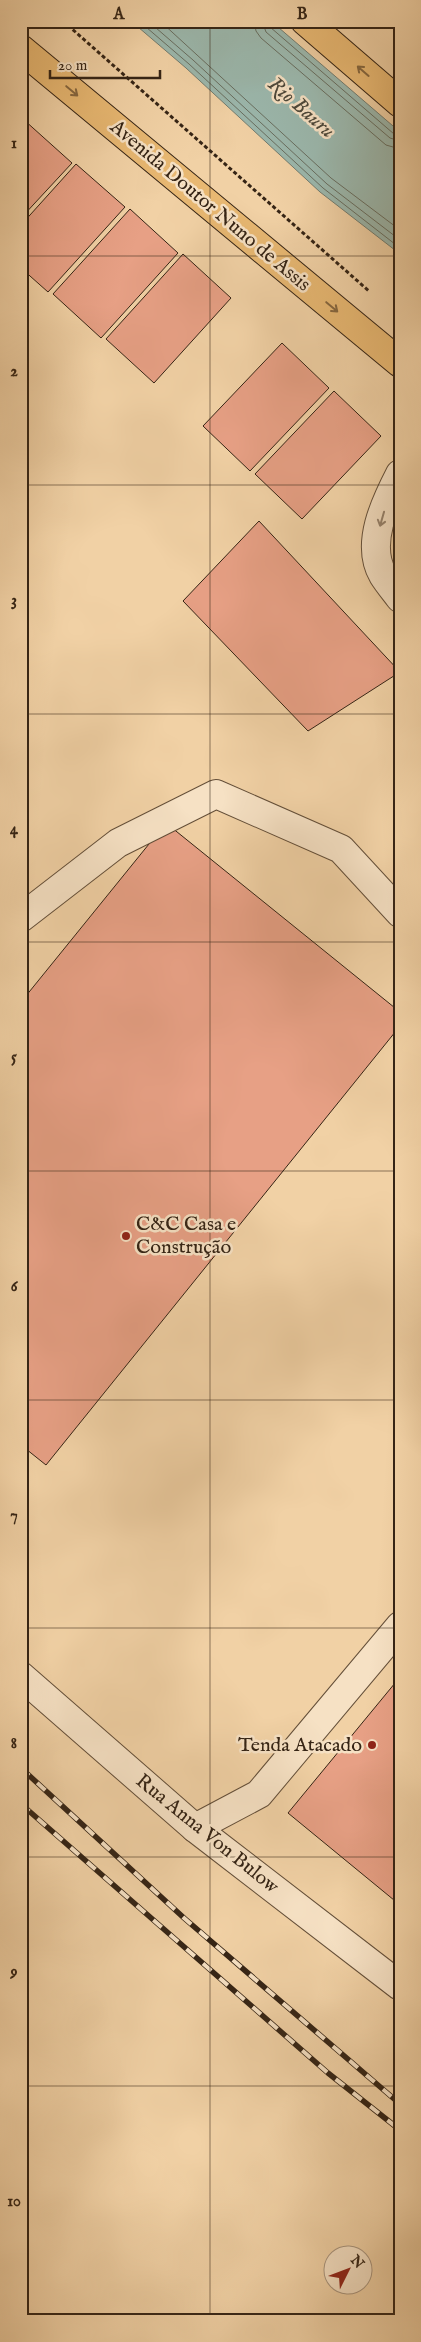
<svg xmlns="http://www.w3.org/2000/svg" width="421" height="2342" viewBox="0 0 421 2342" font-family="'IM FELL English',serif">
	<rect width="100%" height="100%" fill="#f1d1a5"/>
	<filter id="stains"><feTurbulence type="fractalNoise" baseFrequency=".004" numOctaves="4"/><feColorMatrix values="0 0 0 0 .2 0 0 0 0 .09 0 0 0 0 .02 0 0 0 .5 -.17"/></filter>
	<radialGradient id="worn" r=".72"><stop offset=".6" stop-color="#630" stop-opacity="0"/><stop offset="1" stop-color="#630" stop-opacity=".3"/></radialGradient>
	<!-- water -->
	<path fill="#9bb7ac" stroke="#727c70" d="M 131,21 L 271,21 L 400,132 L 400,254 L 320,192 L 186,68 Z"/>
	<g fill="none" stroke-linecap="round" stroke-linejoin="round">
		<!-- shore -->
		<g stroke="#686e60" stroke-width="1">
			<path d="M 139,21 L 189,64 L 323,188 L 400,248"/>
			<path d="M 148,21 L 193,60 L 327,184 L 400,240"/>
			<path d="M 160,21 L 331,178 L 400,230"/>
			<path d="M 254,21 L 256,31 L 261,38 L 386,145 L 400,149"/>
			<path d="M 262,21 L 266,32 L 390,138 L 400,141"/>
			<path d="M 268,21 L 270,27 L 394,134 L 400,135"/>
		</g>
	</g>
	<!-- building -->
	<g fill="#e7a085" stroke="#352415">
		<path d="M 23,119 L 72,163 L 21,218 L 21,121 Z"/>
		<path d="M 76,164 L 125,207 L 48,292 L 21,268 L 21,225 Z"/>
		<path d="M 130,209 L 178,253 L 101,338 L 53,294 Z"/>
		<path d="M 183,254 L 231,298 L 154,383 L 106,339 Z"/>
		<path d="M 282,343 L 329,388 L 250,471 L 203,426 Z"/>
		<path d="M 334,391 L 381,436 L 302,519 L 255,474 Z"/>
		<path d="M 259,521 L 400,672 L 308,731 L 183,601 Z"/>
		<path d="M 166,823 L 400,1012 L 400,1026 L 46,1465 L 21,1445 L 21,1002 Z"/>
		<path d="M 400,1677 L 400,1905 L 288,1813 Z"/>
	</g>
	<g fill="none" stroke-linecap="round" stroke-linejoin="round">
		<!-- minor casing -->
		<g stroke="#644f39" stroke-width="30">
			<g id="minor">
				<path d="M 400,474 C 385,503 365,544 383,575 C 388,583 394,590 400,598"/>
				<path d="M 21,918 L 118,843 L 216,794 L 341,849 L 400,913"/>
				<path d="M 21,1676 L 195,1828 L 400,1986"/>
				<path d="M 195,1828 L 259,1794 L 400,1626"/>
			</g>
		</g>
		<!-- major casing -->
		<g stroke="#352415" stroke-width="30">
			<g id="major">
				<path d="M 305,21 L 400,103"/>
				<path d="M 21,49 L 400,363"/>
			</g>
		</g>
		<!-- path -->
		<path stroke="#352415" stroke-width="3" stroke-dasharray="4 2.5" stroke-linecap="butt" d="M 63,21 L 370,292"/>
		<!-- minor -->
		<use href="#minor" stroke="#f6e1c4" stroke-width="28"/>
		<!-- major -->
		<use href="#major" stroke="#e8b872" stroke-width="28"/>
		<!-- rail casing -->
		<g stroke="#352415" stroke-width="5.5">
			<g id="rail">
				<path d="M 21,1768 L 184,1918 L 400,2104"/>
				<path d="M 21,1804 L 328,2073 L 400,2130"/>
			</g>
		</g>
		<!-- rail -->
		<use href="#rail" stroke="#f6e1c4" stroke-width="4" stroke-dasharray="11" stroke-linecap="butt"/>
	</g>
	<!-- one-way arrows -->
	<defs><path id="oneway-shaft" d="M-6 0H5M1.5-3L5.5 0L1.5 3" fill="none" stroke-width="1.6" stroke-linecap="round" stroke-linejoin="round" transform="scale(1.25)"/></defs>
	<g stroke="#86673f">
		<use href="#oneway-shaft" transform="translate(363 71) rotate(-139)"/>
		<use href="#oneway-shaft" transform="translate(72 91) rotate(40)"/>
		<use href="#oneway-shaft" transform="translate(332 307) rotate(40)"/>
	</g>
	<use stroke="#96826c" href="#oneway-shaft" transform="translate(382 519) rotate(106)"/>
	<!-- grid -->
	<path fill="none" stroke="#352415" stroke-width="1" stroke-opacity="0.55" d="M 210,21 L 210,2321M 21,256 L 400,256M 21,485 L 400,485M 21,714 L 400,714M 21,942 L 400,942M 21,1171 L 400,1171M 21,1400 L 400,1400M 21,1628 L 400,1628M 21,1857 L 400,1857M 21,2086 L 400,2086"/>
	<!-- markers -->
	<g fill="#8f2418" stroke="#f6e1c4" stroke-width="2">
		<circle cx="126" cy="1236" r="5"/>
		<circle cx="372" cy="1745" r="5"/>
	</g>
	<g text-anchor="middle" dominant-baseline="central" stroke-width="5" stroke-linejoin="round" paint-order="stroke">
		<!-- street labels -->
		<g font-size="20" fill="#352415" stroke="#f6e1c4">
			<text transform="translate(210 206) rotate(40)">Avenida Doutor Nuno de Assis</text>
			<text transform="translate(207 1834) rotate(39)">Rua Anna Von Bulow</text>
		</g>
		<!-- poi labels -->
		<g font-size="20" fill="#352415" stroke="#f6e1c4" text-anchor="start">
			<text x="136" y="1224">C&amp;C Casa e<tspan x="136" dy="23">Construção</tspan></text>
			<text x="362" y="1745" text-anchor="end">Tenda Atacado</text>
		</g>
		<!-- water labels -->
		<g font-size="21" font-style="italic" fill="#4e493b" stroke="#f6e1c4">
			<text transform="translate(301 108) rotate(41)">Rio Bauru</text>
		</g>
	</g>
	<!-- margin -->
	<rect width="421" height="2342" fill="none" stroke="#f1d1a5" stroke-width="55"/>
	<!-- north arrow -->
	<g transform="translate(348 2270) rotate(48)"><circle r="24" fill="#f6e1c4" stroke="#a9957e"/>
	<path d="M0-4L9 19L0 12L-9 19Z" fill="#8f2418"/>
	<text y="-8" font-size="14" font-weight="bold" text-anchor="middle" fill="#352415">N</text>
	</g>
	<!-- scale -->
	<path d="M50 70v8h110v-8" fill="none" stroke="#352415" stroke-width="2.5"/>
	<text x="58" y="70" font-size="15" fill="#352415" stroke="#f6e1c4" stroke-width="4" paint-order="stroke">20 m</text>
	<rect x="28" y="28" width="366" height="2286" fill="none" stroke="#352415" stroke-width="2"/>
	<g font-size="16" text-anchor="middle" font-weight="bold" fill="#352415">
		<text x="119" y="19">A</text>
		<text x="302" y="19">B</text>
		<text x="14" y="148">1</text>
		<text x="14" y="376">2</text>
		<text x="14" y="605">3</text>
		<text x="14" y="834">4</text>
		<text x="14" y="1062">5</text>
		<text x="14" y="1291">6</text>
		<text x="14" y="1520">7</text>
		<text x="14" y="1748">8</text>
		<text x="14" y="1977">9</text>
		<text x="14" y="2206">10</text>
	</g>
	<rect width="100%" height="100%" filter="url(#stains)"/>
	<rect width="100%" height="100%" fill="url(#worn)"/>
</svg>
